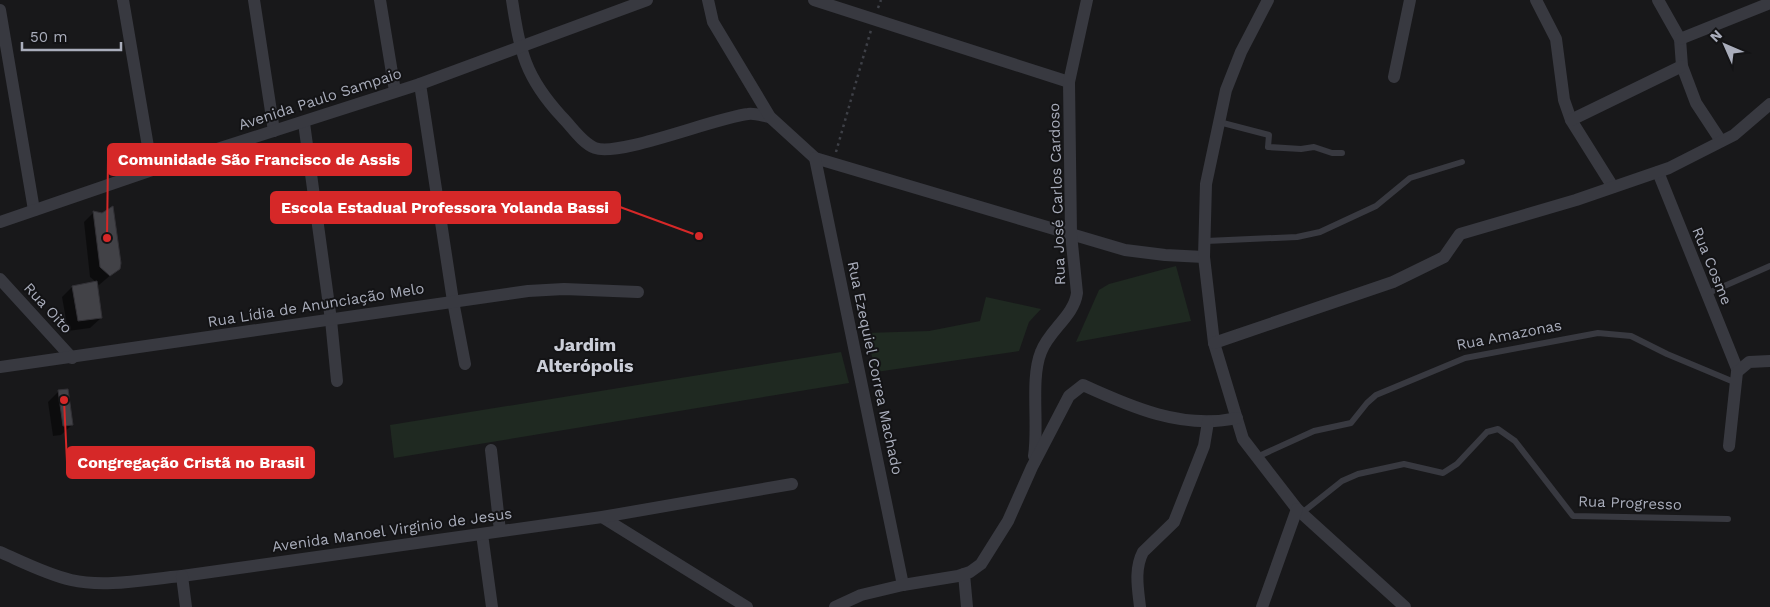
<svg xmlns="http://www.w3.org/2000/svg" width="1770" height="607" viewBox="0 0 1770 607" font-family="'Work Sans',sans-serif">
	<rect width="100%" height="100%" fill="#18181a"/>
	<!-- green -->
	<g fill="#1f2921">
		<path d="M 1176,266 L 1191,321 L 1076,342 L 1099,290 L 1109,284 Z"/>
		<path d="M 986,297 L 1041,309 L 1029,322 L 1019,351 L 876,372 L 866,333 L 929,331 L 980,321 Z"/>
		<path d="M 841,352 L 849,383 L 394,458 L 390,425 Z"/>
	</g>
	<!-- shadow -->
	<g fill="#0007">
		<path d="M 94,212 L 119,268 L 99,285 L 97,283 L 101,318 L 90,328 L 68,331 L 62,297 L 72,287 L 96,282 L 90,277 L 84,222 Z"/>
		<path d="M 59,391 L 72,425 L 61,435 L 53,436 L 48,402 Z"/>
	</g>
	<!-- building -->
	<g fill="#424247" stroke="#323136">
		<path d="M 113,206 L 121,263 L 120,269 L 110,276 L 100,267 L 93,211 L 102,213 Z"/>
		<path d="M 97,281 L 102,318 L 78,321 L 72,286 Z"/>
		<path d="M 68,389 L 73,425 L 63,426 L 58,390 Z"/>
	</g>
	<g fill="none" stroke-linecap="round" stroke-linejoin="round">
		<!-- path -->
		<g stroke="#3e4047" stroke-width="2.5" stroke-dasharray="2.5 4" stroke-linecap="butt">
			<path d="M 878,8 L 881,0"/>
			<path d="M 836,152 L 871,30"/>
		</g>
		<!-- service -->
		<g stroke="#383940" stroke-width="6">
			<path d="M 1219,122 L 1269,135 L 1268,147 L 1301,149 L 1314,147 L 1332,153 L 1342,153"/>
			<path d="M 1206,241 L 1297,237 L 1320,232 L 1376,206 L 1410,178 L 1462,162"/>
			<path d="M 1706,294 L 1770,266"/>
			<path d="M 1257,457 L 1314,431 L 1351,423 L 1367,403 L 1376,395 L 1465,358 L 1598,333 L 1631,336 L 1667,354 L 1734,382"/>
			<path d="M 1303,512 L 1342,481 L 1358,474 L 1404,464 L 1443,473 L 1457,464 L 1487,432 L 1498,429 L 1515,441 L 1573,516 L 1728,519"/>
		</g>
		<!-- minor -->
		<g stroke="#383940" stroke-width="12">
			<path d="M 123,0 L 152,170"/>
			<path d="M 254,0 L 274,131"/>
			<path d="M 380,0 L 395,91"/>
			<path d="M 512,0 C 520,52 525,77 562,117 C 572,127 582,143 595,148 C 619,157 714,118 748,114 C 755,113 763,116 770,117"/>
			<path d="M 708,0 L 713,22 L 770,117 L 815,158 L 1125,250 L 1165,255 L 1204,257"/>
			<path d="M 814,0 L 1069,82"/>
			<path d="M 1268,0 L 1241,52 L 1226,90 L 1206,184 L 1204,257 L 1214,343 L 1243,439 L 1297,509 L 1405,607"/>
			<path d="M 1536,0 L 1556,39 L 1564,100 L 1571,120 L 1613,187"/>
			<path d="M 1658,0 L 1680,39 L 1682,66 L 1696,103 L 1721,141"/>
			<path d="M 0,10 L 34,210"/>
			<path d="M 1680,39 L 1770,3"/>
			<path d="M 1394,77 L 1410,0"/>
			<path d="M 420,84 L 453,301 L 465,364"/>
			<path d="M 1571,120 L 1682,66"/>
			<path d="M 304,123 L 331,320 L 337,381"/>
			<path d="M 815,158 L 903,585"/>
			<path d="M 1658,172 L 1738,371"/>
			<path d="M 0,222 L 152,170 L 420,84 L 647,0"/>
			<path d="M 0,279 L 72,358"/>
			<path d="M 1214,343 L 1393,282 L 1444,257 L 1460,234 L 1576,200 L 1669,168 L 1734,135 L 1770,104"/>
			<path d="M 0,367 L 528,291 L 564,289 L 638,292"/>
			<path d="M 1729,446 L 1737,372 L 1749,362 L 1770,361"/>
			<path d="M 491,450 L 500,531"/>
			<path d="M 1034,456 C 1039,425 1030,379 1041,352 C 1049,330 1074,316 1077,293 L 1071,234 L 1069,82 L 1087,0"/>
			<path d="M 602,517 L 747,607"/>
			<path d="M 482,534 L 492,607"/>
			<path d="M 0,552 C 23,562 46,574 71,580 C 106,588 147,579 182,576 L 602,517 L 792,484"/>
			<path d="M 964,574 L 967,607"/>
			<path d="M 182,576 L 186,607"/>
			<path d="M 835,607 L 861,595 L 903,585 L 958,576 L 970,572 L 981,564 L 1008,521 L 1032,467 L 1069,396 L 1083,385 C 1131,407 1183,430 1237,418"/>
			<path d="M 1140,607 C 1138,589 1134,569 1143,552 L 1174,522 L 1204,446 L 1208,422"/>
			<path d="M 1262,607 L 1297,509"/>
		</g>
	</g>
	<g text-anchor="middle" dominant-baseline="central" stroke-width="4" stroke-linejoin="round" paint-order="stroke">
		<!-- street labels -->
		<g font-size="15" fill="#a9adbb" stroke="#131315">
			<text transform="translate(320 99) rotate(-18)">Avenida Paulo Sampaio</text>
			<text transform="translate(1057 194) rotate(-92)">Rua José Carlos Cardoso</text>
			<text transform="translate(1712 266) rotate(68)">Rua Cosme</text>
			<text transform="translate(316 305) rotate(-9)">Rua Lídia de Anunciação Melo</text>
			<text transform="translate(48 308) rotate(47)">Rua Oito</text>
			<text transform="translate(1509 335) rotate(-11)">Rua Amazonas</text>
			<text transform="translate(875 368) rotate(78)">Rua Ezequiel Correa Machado</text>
			<text transform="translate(1630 503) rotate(2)">Rua Progresso</text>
			<text transform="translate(392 530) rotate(-8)">Avenida Manoel Virginio de Jesus</text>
		</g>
		<!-- quarter labels -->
		<g font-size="18" font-weight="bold" fill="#cacdd7" stroke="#131315">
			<text x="585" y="344">Jardim<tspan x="585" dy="21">Alterópolis</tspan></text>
		</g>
	</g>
	<!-- callouts -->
	<path fill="none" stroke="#d62828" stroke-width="2" d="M107 238L108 159M699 236L620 207M64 400L67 462"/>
	<g fill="#d62828" stroke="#131315" stroke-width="2">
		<circle cx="107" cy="238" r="5"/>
		<circle cx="699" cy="236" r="5"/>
		<circle cx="64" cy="400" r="5"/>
	</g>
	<g fill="#d62828" stroke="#d62828" stroke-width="2">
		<rect x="108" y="144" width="303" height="31" rx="5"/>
		<rect x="271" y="192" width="349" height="31" rx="5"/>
		<rect x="67" y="447" width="247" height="31" rx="5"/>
	</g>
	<g font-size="16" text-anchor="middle" font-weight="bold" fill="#fff">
		<text x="259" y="165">Comunidade São Francisco de Assis</text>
		<text x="445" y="213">Escola Estadual Professora Yolanda Bassi</text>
		<text x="191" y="468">Congregação Cristã no Brasil</text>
	</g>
	<!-- north arrow -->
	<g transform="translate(1725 45) rotate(315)" stroke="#131315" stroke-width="4" paint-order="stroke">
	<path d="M0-4L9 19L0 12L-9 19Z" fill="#a9adbb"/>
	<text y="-8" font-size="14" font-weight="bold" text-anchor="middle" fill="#a9adbb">N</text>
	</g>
	<!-- scale -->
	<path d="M22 42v8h99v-8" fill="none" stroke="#a9adbb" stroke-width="2.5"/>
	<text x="30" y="42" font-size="15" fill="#a9adbb" stroke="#131315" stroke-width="4" paint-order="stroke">50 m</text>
</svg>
